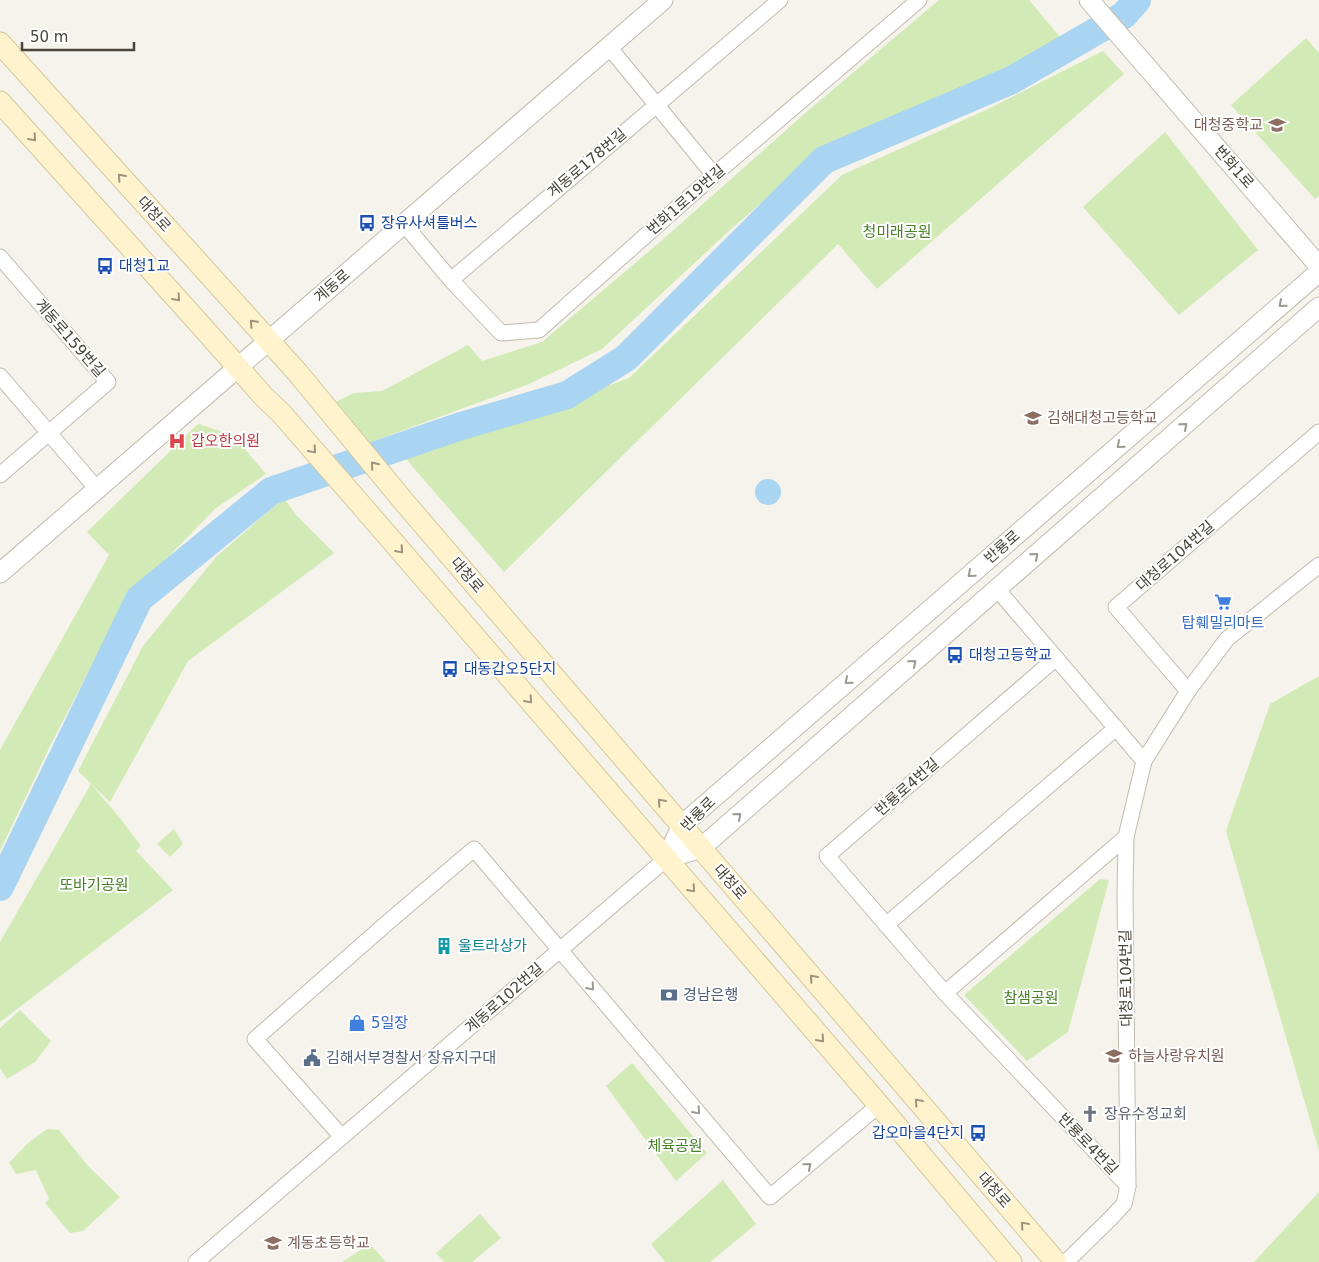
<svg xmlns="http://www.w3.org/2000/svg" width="1319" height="1262" viewBox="0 0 1319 1262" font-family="'DejaVu Sans','Noto Sans KR',sans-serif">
	<rect width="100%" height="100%" fill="#f6f3ec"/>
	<!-- green -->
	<g fill="#d2eab5">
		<path d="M 939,0 L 1029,0 L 1060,37 L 1005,73 L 823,149 L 730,230 L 602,349 L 529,384 L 363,445 L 329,405 L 354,393 L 382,391 L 468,345 L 482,361 L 542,342 L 660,242 L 803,115 Z"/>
		<path d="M 1306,38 L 1319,53 L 1319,196 L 1315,199 L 1231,105 Z"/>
		<path d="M 1103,51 L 1124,74 L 877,289 L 838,244 L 504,572 L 417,472 L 400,451 L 492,428 L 629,378 L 842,175 L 986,110 Z"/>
		<path d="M 1165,132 L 1258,250 L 1179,315 L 1083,207 Z"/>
		<path d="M 198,424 L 233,435 L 266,474 L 216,508 L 125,601 L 50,746 L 0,851 L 0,750 L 109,555 L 87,532 Z"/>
		<path d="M 284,498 L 296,515 L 334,553 L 188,661 L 110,802 L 78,771 L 143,646 L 217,556 Z"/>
		<path d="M 1319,676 L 1319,1151 L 1226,831 L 1270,704 Z"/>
		<path d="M 91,784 L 120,818 L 141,846 L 136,851 L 173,890 L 0,1022 L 0,942 Z"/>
		<path d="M 174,829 L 183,844 L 170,857 L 157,844 Z"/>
		<path d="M 1100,879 L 1109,880 L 1068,1032 L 1027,1061 L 964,995 Z"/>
		<path d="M 20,1010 L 51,1041 L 35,1062 L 7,1079 L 0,1068 L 0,1028 Z"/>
		<path d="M 632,1063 L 707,1153 L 676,1181 L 606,1086 Z"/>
		<path d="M 47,1129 L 59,1130 L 88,1166 L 120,1197 L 83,1231 L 70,1233 L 45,1203 L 49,1199 L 36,1170 L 16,1174 L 9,1163 L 28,1143 Z"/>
		<path d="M 723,1180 L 756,1224 L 710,1262 L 665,1262 L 651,1244 Z"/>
		<path d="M 1319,1192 L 1319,1262 L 1254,1262 Z"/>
		<path d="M 480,1214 L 501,1238 L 472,1262 L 444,1262 L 436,1253 Z"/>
		<path d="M 370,1244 L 386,1262 L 342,1262 Z"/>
	</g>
	<!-- water -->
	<circle fill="#a9d4f2" cx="768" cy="492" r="13"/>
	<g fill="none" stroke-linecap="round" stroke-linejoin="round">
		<!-- river -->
		<path stroke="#a9d4f2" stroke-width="28" d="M 0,887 L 139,599 L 271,491 L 458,427 L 567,395 L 626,358 L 824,160 L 1012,80 L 1124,15 L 1137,0"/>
		<!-- minor casing -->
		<g stroke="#c2bbae" stroke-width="17">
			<g id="minor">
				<path d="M 609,47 L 714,175"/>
				<path d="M 404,224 L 451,280 L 501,333 L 539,330 L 714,175 L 919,0"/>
				<path d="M 0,257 L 108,382 L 0,475"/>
				<path d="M 451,280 L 780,0"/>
				<path d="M 0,376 L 97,489"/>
				<path d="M 997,589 L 1144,761"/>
				<path d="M 1056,658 L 827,856 L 945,993 L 1128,1186"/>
				<path d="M 1188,691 L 1116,607 L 1319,432"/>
				<path d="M 886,925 L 1116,728"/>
				<path d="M 945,993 L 1126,837"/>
				<path d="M 342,1137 L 255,1039 L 387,923 L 474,849 L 770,1197 L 879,1105"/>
				<path d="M 196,1262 L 666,859"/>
				<path d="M 1066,1262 L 1110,1219 L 1124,1204 L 1128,1186 L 1125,893 L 1126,837 L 1144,761 L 1188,691 L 1227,639 L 1319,565"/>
			</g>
		</g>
		<!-- tertiary casing -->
		<g stroke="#c2bbae" stroke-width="21">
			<g id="tertiary">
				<path d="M 1089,0 L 1319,266"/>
				<path d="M 0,573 L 663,0"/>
				<path d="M 666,859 L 682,825 L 1319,272"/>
				<path d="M 666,859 L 701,848 L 1319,307"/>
			</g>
		</g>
		<!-- secondary casing -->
		<g stroke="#d6c79b" stroke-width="23">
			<g id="secondary">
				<path d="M 0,43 L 297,372 L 405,503 L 1056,1262"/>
				<path d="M 0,102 L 205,330 L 264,397 L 281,413 L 368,513 L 879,1105 L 1011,1262"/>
			</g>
		</g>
		<!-- minor -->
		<use href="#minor" stroke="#fff" stroke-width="15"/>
		<!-- tertiary -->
		<use href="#tertiary" stroke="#fff" stroke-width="19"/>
		<!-- secondary -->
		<use href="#secondary" stroke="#fff3cd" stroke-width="21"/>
	</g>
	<!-- one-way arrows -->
	<defs><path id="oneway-chevron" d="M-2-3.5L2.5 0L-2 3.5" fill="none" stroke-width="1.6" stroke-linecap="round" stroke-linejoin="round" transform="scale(1.25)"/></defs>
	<g stroke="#9c937c">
		<use href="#oneway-chevron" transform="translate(33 138) rotate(48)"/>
		<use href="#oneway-chevron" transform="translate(121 177) rotate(-132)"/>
		<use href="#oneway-chevron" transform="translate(177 298) rotate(48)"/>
		<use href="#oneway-chevron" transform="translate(253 323) rotate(-133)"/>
		<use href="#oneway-chevron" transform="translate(313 450) rotate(49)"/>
		<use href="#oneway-chevron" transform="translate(374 465) rotate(-129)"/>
		<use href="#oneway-chevron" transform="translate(400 550) rotate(49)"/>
		<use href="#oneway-chevron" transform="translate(529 700) rotate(49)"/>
		<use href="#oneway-chevron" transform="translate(661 802) rotate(-131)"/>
		<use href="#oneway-chevron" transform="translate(692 889) rotate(49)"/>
		<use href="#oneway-chevron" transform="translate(813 978) rotate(-131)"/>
		<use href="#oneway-chevron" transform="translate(821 1039) rotate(49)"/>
		<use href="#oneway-chevron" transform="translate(918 1102) rotate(-131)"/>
		<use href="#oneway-chevron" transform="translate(1024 1225) rotate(-131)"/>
	</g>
	<g stroke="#9c9892">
		<use href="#oneway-chevron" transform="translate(1282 304) rotate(139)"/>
		<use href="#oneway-chevron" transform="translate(1184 426) rotate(-41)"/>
		<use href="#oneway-chevron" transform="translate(1120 445) rotate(139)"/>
		<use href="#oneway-chevron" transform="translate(1035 556) rotate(-41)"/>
		<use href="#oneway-chevron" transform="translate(971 574) rotate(139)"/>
		<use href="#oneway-chevron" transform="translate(913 663) rotate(-41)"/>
		<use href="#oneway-chevron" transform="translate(848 681) rotate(139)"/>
		<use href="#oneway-chevron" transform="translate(738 816) rotate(-41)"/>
		<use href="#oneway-chevron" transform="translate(591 987) rotate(49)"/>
		<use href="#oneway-chevron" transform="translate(697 1111) rotate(49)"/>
		<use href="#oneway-chevron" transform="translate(808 1166) rotate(-40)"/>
	</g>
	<!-- icons -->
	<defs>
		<g id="school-bare" transform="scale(1.35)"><path d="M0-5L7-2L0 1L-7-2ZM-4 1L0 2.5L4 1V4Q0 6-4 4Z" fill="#8d6e63" stroke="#fff" stroke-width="2.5" paint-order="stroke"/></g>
		<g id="bus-bare" transform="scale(1.35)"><path d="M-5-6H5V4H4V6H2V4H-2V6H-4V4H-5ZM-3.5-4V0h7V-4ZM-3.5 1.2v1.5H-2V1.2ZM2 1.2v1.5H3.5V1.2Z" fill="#1a4fb4" stroke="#fff" stroke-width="2.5" paint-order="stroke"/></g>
		<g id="hospital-bare" transform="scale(1.35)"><path d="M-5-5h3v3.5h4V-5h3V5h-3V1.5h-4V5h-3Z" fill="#e0444e" stroke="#fff" stroke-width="2.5" paint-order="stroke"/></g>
		<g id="supermarket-bare" transform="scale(1.35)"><path d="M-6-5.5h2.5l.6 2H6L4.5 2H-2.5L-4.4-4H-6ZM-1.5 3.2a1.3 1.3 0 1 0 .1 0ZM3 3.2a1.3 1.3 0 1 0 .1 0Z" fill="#3f7fe0" stroke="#fff" stroke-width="2.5" paint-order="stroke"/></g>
		<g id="building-bare" transform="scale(1.35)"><path d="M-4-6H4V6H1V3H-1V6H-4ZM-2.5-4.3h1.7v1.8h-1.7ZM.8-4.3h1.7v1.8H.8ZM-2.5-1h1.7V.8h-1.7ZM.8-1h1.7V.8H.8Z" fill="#0f9aa8" stroke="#fff" stroke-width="2.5" paint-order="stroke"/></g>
		<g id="bank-bare" transform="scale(1.35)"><path d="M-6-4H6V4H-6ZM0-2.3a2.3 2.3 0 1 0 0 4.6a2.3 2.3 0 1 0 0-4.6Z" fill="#5c6f8a" stroke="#fff" stroke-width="2.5" paint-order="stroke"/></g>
		<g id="shop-bare" transform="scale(1.35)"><path d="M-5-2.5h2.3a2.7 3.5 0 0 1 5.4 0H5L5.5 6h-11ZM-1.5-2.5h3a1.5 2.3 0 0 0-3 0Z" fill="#3f7fe0" stroke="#fff" stroke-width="2.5" paint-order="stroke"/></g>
		<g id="civic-bare" transform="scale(1.35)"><path d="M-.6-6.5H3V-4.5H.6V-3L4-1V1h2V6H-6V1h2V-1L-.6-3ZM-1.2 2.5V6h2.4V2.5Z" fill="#5c6f8a" stroke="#fff" stroke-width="2.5" paint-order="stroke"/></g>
		<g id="church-bare" transform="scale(1.35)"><path d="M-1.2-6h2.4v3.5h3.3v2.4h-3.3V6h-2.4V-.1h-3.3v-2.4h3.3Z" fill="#6b7280" stroke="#fff" stroke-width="2.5" paint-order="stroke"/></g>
	</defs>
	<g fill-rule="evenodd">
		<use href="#school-bare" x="1277" y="125"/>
		<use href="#bus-bare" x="367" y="223"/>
		<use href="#bus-bare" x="105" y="266"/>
		<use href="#school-bare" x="1033" y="418"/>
		<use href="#hospital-bare" x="177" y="441"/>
		<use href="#supermarket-bare" x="1223" y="602"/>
		<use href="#bus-bare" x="955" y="655"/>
		<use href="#bus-bare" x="450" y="669"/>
		<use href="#building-bare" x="444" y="946"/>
		<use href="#bank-bare" x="669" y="995"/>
		<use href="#shop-bare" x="357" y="1023"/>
		<use href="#school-bare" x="1114" y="1056"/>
		<use href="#civic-bare" x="312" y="1058"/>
		<use href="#church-bare" x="1090" y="1114"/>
		<use href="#bus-bare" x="978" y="1133"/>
		<use href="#school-bare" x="273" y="1243"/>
	</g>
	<g text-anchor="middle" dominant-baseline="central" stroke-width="4" stroke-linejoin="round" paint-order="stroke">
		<!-- education labels -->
		<g font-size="15" fill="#785e54" stroke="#fff" text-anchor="start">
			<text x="1263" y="125" text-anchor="end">대청중학교</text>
			<text x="1047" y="418">김해대청고등학교</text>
			<text x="1128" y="1056">하늘사랑유치원</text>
			<text x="287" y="1243">계동초등학교</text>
		</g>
		<!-- street labels -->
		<g font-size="15" fill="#4b4439" stroke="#fff">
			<text transform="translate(587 163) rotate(-40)">계동로178번길</text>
			<text transform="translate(1234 167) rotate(49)">번화1로</text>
			<text transform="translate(686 200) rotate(-41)">번화1로19번길</text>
			<text transform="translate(154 214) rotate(48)">대청로</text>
			<text transform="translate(332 286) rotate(-41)">계동로</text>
			<text transform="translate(70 338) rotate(49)">계동로159번길</text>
			<text transform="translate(1002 547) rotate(-41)">반룡로</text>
			<text transform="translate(1175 556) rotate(-41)">대청로104번길</text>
			<text transform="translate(467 575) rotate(49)">대청로</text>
			<text transform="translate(907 787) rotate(-41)">반룡로4번길</text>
			<text transform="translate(698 814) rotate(-45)">반룡로</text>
			<text transform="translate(730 882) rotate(49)">대청로</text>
			<text transform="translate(1126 978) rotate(-91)">대청로104번길</text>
			<text transform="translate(504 998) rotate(-41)">계동로102번길</text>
			<text transform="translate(1088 1144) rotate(46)">반룡로4번길</text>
			<text transform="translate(994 1190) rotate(49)">대청로</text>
		</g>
		<!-- transit labels -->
		<g font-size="15" fill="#164399" stroke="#fff" text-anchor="start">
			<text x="381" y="223">장유사셔틀버스</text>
			<text x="119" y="266">대청1교</text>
			<text x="969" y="655">대청고등학교</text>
			<text x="464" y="669">대동갑오5단지</text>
			<text x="964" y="1133" text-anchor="end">갑오마을4단지</text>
		</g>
		<!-- park labels -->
		<g font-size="15" fill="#4a7f2a" stroke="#fff">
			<text x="897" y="232">청미래공원</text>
			<text x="94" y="885">또바기공원</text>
			<text x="1031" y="998">참샘공원</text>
			<text x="675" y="1146">체육공원</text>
		</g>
		<!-- health labels -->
		<g font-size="15" fill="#be3a42" stroke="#fff" text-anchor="start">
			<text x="191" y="441">갑오한의원</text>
		</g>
		<!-- shop labels -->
		<g font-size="15" fill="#366cbe" stroke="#fff">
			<text x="1223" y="623">탑훼밀리마트</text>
			<text x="371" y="1023" text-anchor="start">5일장</text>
		</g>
		<!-- culture labels -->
		<g font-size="15" fill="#0d838f" stroke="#fff" text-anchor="start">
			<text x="458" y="946">울트라상가</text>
		</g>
		<!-- service labels -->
		<g font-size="15" fill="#4e5e75" stroke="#fff" text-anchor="start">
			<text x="683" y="995">경남은행</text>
			<text x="326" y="1058">김해서부경찰서 장유지구대</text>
		</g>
		<!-- worship labels -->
		<g font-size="15" fill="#5b616d" stroke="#fff" text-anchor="start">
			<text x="1104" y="1114">장유수정교회</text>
		</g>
	</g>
	<!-- scale -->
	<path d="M22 42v8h112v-8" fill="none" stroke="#4b4439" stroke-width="2.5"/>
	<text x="30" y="42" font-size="15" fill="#4b4439" stroke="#ffffff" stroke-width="4" paint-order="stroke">50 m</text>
</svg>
